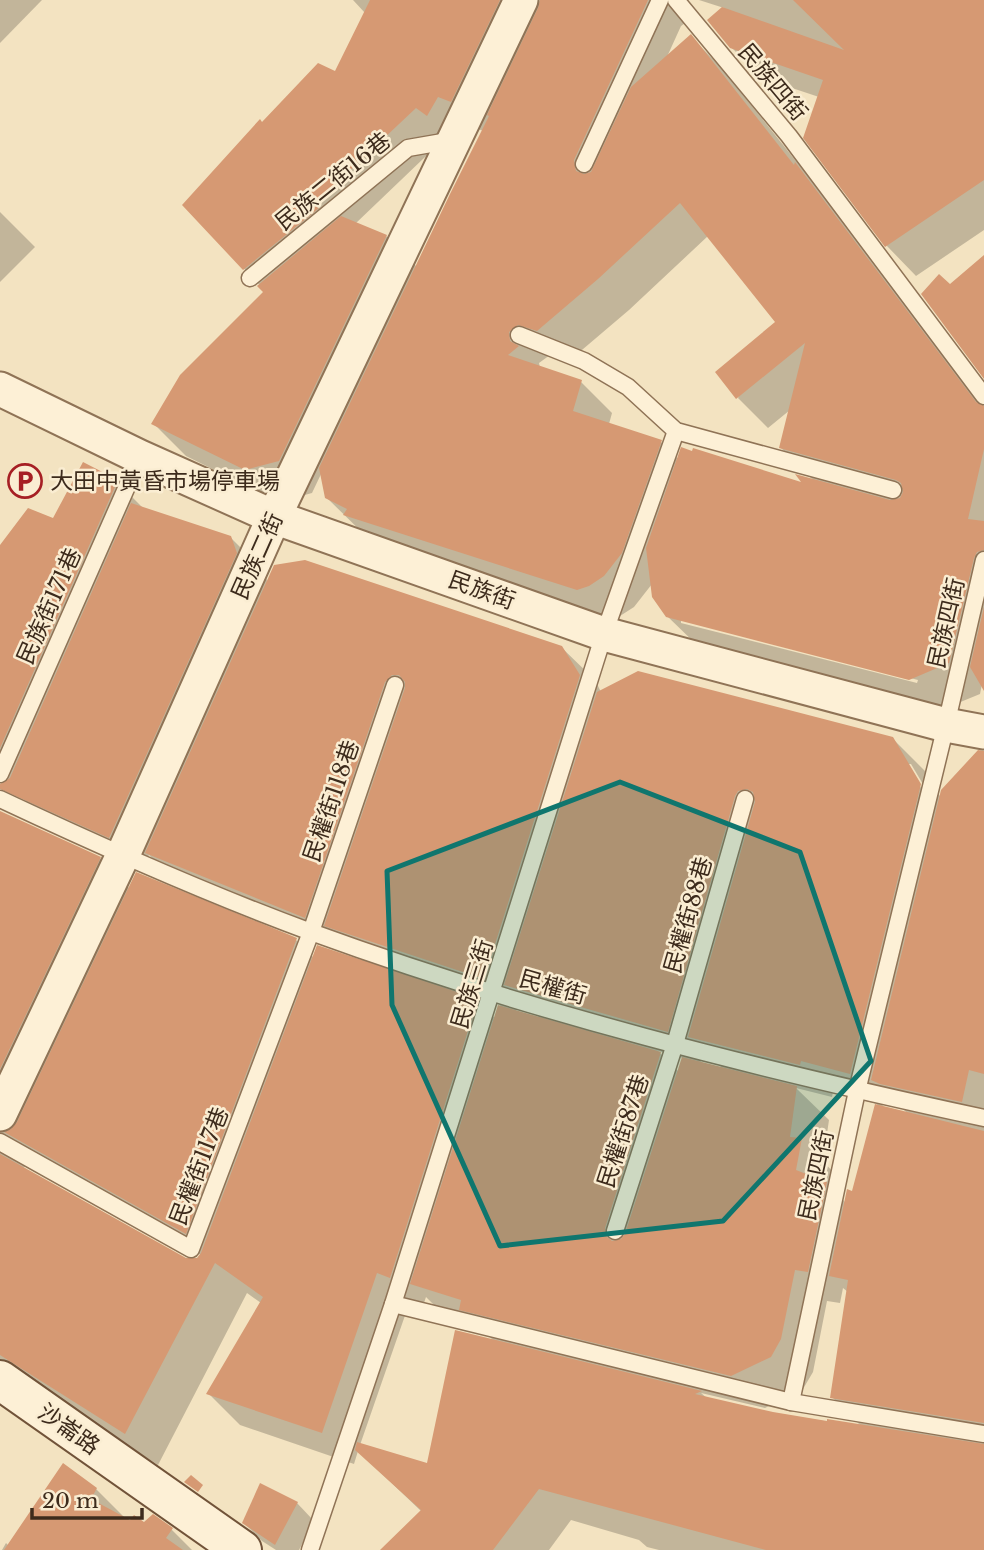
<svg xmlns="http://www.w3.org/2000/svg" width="984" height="1550" viewBox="0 0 984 1550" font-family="'Libre Baskerville','Noto Sans TC',serif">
	<rect width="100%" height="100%" fill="#f3e3c1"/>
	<!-- shadow -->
	<g fill="#0003" fill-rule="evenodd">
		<path d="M 0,0 L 42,0 L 0,43 Z"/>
		<path d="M 353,0 L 539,0 L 544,12 L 571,0 L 677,0 L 688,21 L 681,26 L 666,59 L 691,37 L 721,67 L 811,180 L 826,195 L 984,406 L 984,688 L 982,684 L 980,694 L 941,710 L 699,647 L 667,616 L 652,584 L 634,607 L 620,616 L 609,620 L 375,545 L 327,498 L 322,472 L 312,493 L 279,502 L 186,456 L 154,424 L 266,292 L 184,205 L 263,124 L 336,73 L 365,13 ZM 468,126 L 484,131 L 417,267 L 386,236 L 355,224 L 447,136 ZM 708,236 L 777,322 L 738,398 L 768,428 L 790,410 L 781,448 L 815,482 L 806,485 L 679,460 L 661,442 L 609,424 L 612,413 L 581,382 L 540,368 L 539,363 L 550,355 L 569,361 L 629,310 ZM 681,619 L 918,680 L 917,683 L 681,623 Z"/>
		<path d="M 699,0 L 984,0 L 984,230 L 916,276 L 887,246 L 819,97 L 762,78 L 731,47 L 724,8 Z"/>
		<path d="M 0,212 L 35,247 L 0,282 Z"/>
		<path d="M 117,482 L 144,509 L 230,537 L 263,570 L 268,583 L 561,647 L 595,680 L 601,692 L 892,738 L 925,771 L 941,798 L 984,760 L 984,1550 L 659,1550 L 647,1547 L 639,1540 L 571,1520 L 549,1550 L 383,1550 L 421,1511 L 358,1451 L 354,1464 L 240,1425 L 208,1393 L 261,1303 L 247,1293 L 158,1465 L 0,1363 L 0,839 L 100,858 L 130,889 L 137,875 L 296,940 L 314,958 L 364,963 L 340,939 L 337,950 L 179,885 L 149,855 L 142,869 L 53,828 L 18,793 L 20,790 L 0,781 L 0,547 L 54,520 ZM 907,764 L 911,764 L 927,791 L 924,793 ZM 472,995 L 500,1005 L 496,1019 L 488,1012 ZM 520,999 L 541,1019 L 516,1012 ZM 704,1050 L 723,1069 L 700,1064 ZM 658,1051 L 683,1058 L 679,1072 ZM 796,1088 L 832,1097 L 833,1092 L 877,1104 L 853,1193 L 846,1203 L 831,1188 L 833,1172 L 823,1161 L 829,1120 ZM 886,1092 L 907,1113 L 882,1108 ZM 14,1139 L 40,1165 L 201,1255 L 197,1260 L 185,1260 L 22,1169 L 27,1165 L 12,1149 ZM 843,1288 L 848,1292 L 832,1397 L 861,1426 L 772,1414 L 708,1399 L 701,1393 L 765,1408 L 803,1389 L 813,1372 L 827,1301 L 840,1303 ZM 426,1297 L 445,1316 L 479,1327 L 494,1341 L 428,1465 L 360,1445 L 409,1304 L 422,1309 Z"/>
		<path d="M 96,1489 L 128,1521 L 144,1525 L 153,1516 L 172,1530 L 192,1550 L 2,1550 L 6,1543 L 9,1546 Z"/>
		<path d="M 297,1503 L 314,1521 L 299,1550 L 276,1550 L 262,1541 L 244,1523 Z"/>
	</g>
	<!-- building -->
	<g fill="#d69973">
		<path d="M 370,0 L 500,0 L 451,102 L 438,97 L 427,116 L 416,108 L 313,205 L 319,208 L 243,270 L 182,205 L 260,119 L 262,122 L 318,63 L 335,71 Z"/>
		<path d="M 540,0 L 648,0 L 574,160 L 576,171 L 584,174 L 591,172 L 631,87 L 691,34 L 794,165 L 795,162 L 976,402 L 984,406 L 984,449 L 968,519 L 984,521 L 984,550 L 977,552 L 974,558 L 949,663 L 909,680 L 666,617 L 652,597 L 646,548 L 681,447 L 692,451 L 693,448 L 801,482 L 795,474 L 890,500 L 900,498 L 903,492 L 901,483 L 896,480 L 779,448 L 805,343 L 736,399 L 715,372 L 775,322 L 680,203 L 598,279 L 537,331 L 518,325 L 509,332 L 510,341 L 519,346 L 508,355 L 582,380 L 573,411 L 662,440 L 622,553 L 604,576 L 589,586 L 577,590 L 343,515 L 347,509 L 325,498 L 319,468 L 450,194 L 489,116 L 487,115 L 538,8 Z"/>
		<path d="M 793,0 L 984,0 L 984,180 L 885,247 L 803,138 L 823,80 L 730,48 L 707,20 L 722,7 L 844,50 Z"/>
		<path d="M 341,216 L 387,235 L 279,461 L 245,470 L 151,424 L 180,375 L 263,292 L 257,286 Z"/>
		<path d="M 984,255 L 984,379 L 921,294 L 939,274 L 950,284 Z"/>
		<path d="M 83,462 L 118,480 L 0,748 L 0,545 L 28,508 L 53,518 Z"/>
		<path d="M 131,503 L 231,536 L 237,553 L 109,838 L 0,789 L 0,784 L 10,778 Z"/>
		<path d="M 305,560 L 562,646 L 580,675 L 484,979 L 324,926 L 405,688 L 405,682 L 399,675 L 392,675 L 385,682 L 305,918 L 145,853 L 274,565 Z"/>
		<path d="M 984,607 L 984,691 L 970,667 Z"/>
		<path d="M 638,671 L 893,737 L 921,784 L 850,1074 L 801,1061 L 800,1065 L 688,1037 L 755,802 L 753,792 L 747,789 L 738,791 L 735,796 L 668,1032 L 504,985 L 597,692 Z"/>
		<path d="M 978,750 L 984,751 L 984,1074 L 969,1070 L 962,1102 L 880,1084 L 871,1080 L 941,790 Z"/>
		<path d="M 0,811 L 101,857 L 0,1069 Z"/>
		<path d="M 136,872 L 297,938 L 186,1234 L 4,1132 L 11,1129 L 17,1122 Z"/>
		<path d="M 317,945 L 478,999 L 390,1278 L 377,1273 L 322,1433 L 206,1394 L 263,1297 L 215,1263 L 125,1434 L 0,1355 L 0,1154 L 186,1258 L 197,1258 L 201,1253 Z"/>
		<path d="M 498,1005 L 661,1052 L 605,1228 L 607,1237 L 612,1241 L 621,1239 L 625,1234 L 682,1057 L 797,1086 L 790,1137 L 802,1138 L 796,1170 L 827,1182 L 808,1272 L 795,1270 L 781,1339 L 771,1357 L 731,1376 L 459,1310 L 461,1300 L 410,1284 Z"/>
		<path d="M 875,1104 L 984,1131 L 984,1423 L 830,1398 L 848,1280 L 829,1276 L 847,1189 L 852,1191 Z"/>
		<path d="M 455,1330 L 702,1391 L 695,1394 L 773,1412 L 827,1421 L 827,1419 L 984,1444 L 984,1550 L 766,1550 L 539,1489 L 493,1550 L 380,1550 L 421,1510 L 355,1450 L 357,1442 L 427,1463 Z"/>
		<path d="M 63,1463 L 97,1488 L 91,1499 L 130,1520 L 134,1515 L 144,1522 L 153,1514 L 173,1528 L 166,1538 L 183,1550 L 4,1550 Z"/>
		<path d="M 191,1475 L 203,1485 L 198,1492 L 184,1482 Z"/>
		<path d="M 260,1483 L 298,1502 L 275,1545 L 242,1523 Z"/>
	</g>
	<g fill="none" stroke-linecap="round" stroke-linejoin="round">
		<!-- lane casing -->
		<g stroke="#8f7356" stroke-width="19">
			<g id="lane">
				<path d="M 676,0 L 789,136 L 984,396"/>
				<path d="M 584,164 L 660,0"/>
				<path d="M 250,278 L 408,148 L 454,140"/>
				<path d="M 519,335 L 584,361 L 628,387 L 676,431 L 893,490"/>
				<path d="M 0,774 L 140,457"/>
				<path d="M 0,799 C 102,847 205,893 311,932 C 530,1012 757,1069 984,1118"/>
				<path d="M 0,1142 L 191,1249 L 311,932 L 395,685"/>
				<path d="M 615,1231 L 675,1044 L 745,799"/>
				<path d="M 393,1304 L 791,1402 L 857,1091 L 946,725 L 984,560"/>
				<path d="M 791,1402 L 984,1434"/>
				<path d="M 310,1550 L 393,1304 L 604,634 L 676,431"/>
			</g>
		</g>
		<!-- street casing -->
		<g stroke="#8f7356" stroke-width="37">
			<g id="street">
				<path d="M 0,389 L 140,457 L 274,517 L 604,634 L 946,725 L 984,732"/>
				<path d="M 0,1114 L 122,857 L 274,517 L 521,0"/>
			</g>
		</g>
		<!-- secondary casing -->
		<g stroke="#715339" stroke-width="42">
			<path id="secondary" d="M 0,1380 L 242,1550"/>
		</g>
		<!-- lane -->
		<use href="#lane" stroke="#fdf0d6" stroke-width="16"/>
		<!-- street -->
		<use href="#street" stroke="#fdf0d6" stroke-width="33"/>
		<!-- secondary -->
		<use href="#secondary" stroke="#fdf0d6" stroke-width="38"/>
	</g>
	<!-- marked area -->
	<path fill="#0f766e" fill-opacity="0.2" stroke="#0f766e" stroke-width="5" stroke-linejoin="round" d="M 620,782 L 800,852 L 871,1061 L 723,1221 L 500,1246 L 392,1005 L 387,871 Z"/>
	<!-- icons -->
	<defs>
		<g id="parking-ring" transform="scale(1.75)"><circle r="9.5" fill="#faedd2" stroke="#a61f24" stroke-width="1.5"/><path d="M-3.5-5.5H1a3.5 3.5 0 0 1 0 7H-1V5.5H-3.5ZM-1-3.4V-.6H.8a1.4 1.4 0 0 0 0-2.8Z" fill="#a61f24"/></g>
	</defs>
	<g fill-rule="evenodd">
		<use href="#parking-ring" x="25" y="481"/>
	</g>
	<g text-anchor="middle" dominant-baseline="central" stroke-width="5" stroke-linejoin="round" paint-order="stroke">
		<!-- street labels -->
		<g font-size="23" fill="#3d2b1c" stroke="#faedd2">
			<text transform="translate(773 82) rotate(50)">民族四街</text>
			<text transform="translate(333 181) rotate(-39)">民族二街16巷</text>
			<text transform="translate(257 556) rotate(-66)">民族二街</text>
			<text transform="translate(482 590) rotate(20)">民族街</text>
			<text transform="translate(49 606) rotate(-66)">民族街171巷</text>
			<text transform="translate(946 623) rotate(-77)">民族四街</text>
			<text transform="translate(331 801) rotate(-71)">民權街118巷</text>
			<text transform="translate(688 915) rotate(-74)">民權街88巷</text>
			<text transform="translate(472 984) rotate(-73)">民族三街</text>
			<text transform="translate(553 987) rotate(16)">民權街</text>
			<text transform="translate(623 1131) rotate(-72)">民權街87巷</text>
			<text transform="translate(199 1166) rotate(-69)">民權街117巷</text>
			<text transform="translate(816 1175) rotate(-78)">民族四街</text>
			<text transform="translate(69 1429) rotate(35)">沙崙路</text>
		</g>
		<!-- poi labels -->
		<g font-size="23" fill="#3d2b1c" stroke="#faedd2" text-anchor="start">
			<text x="50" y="481">大田中黃昏市場停車場</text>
		</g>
	</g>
	<!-- scale -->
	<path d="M32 1508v10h110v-10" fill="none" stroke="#3d2b1c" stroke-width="3.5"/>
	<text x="42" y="1508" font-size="21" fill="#3d2b1c" stroke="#faedd2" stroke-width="5" paint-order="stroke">20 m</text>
</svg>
